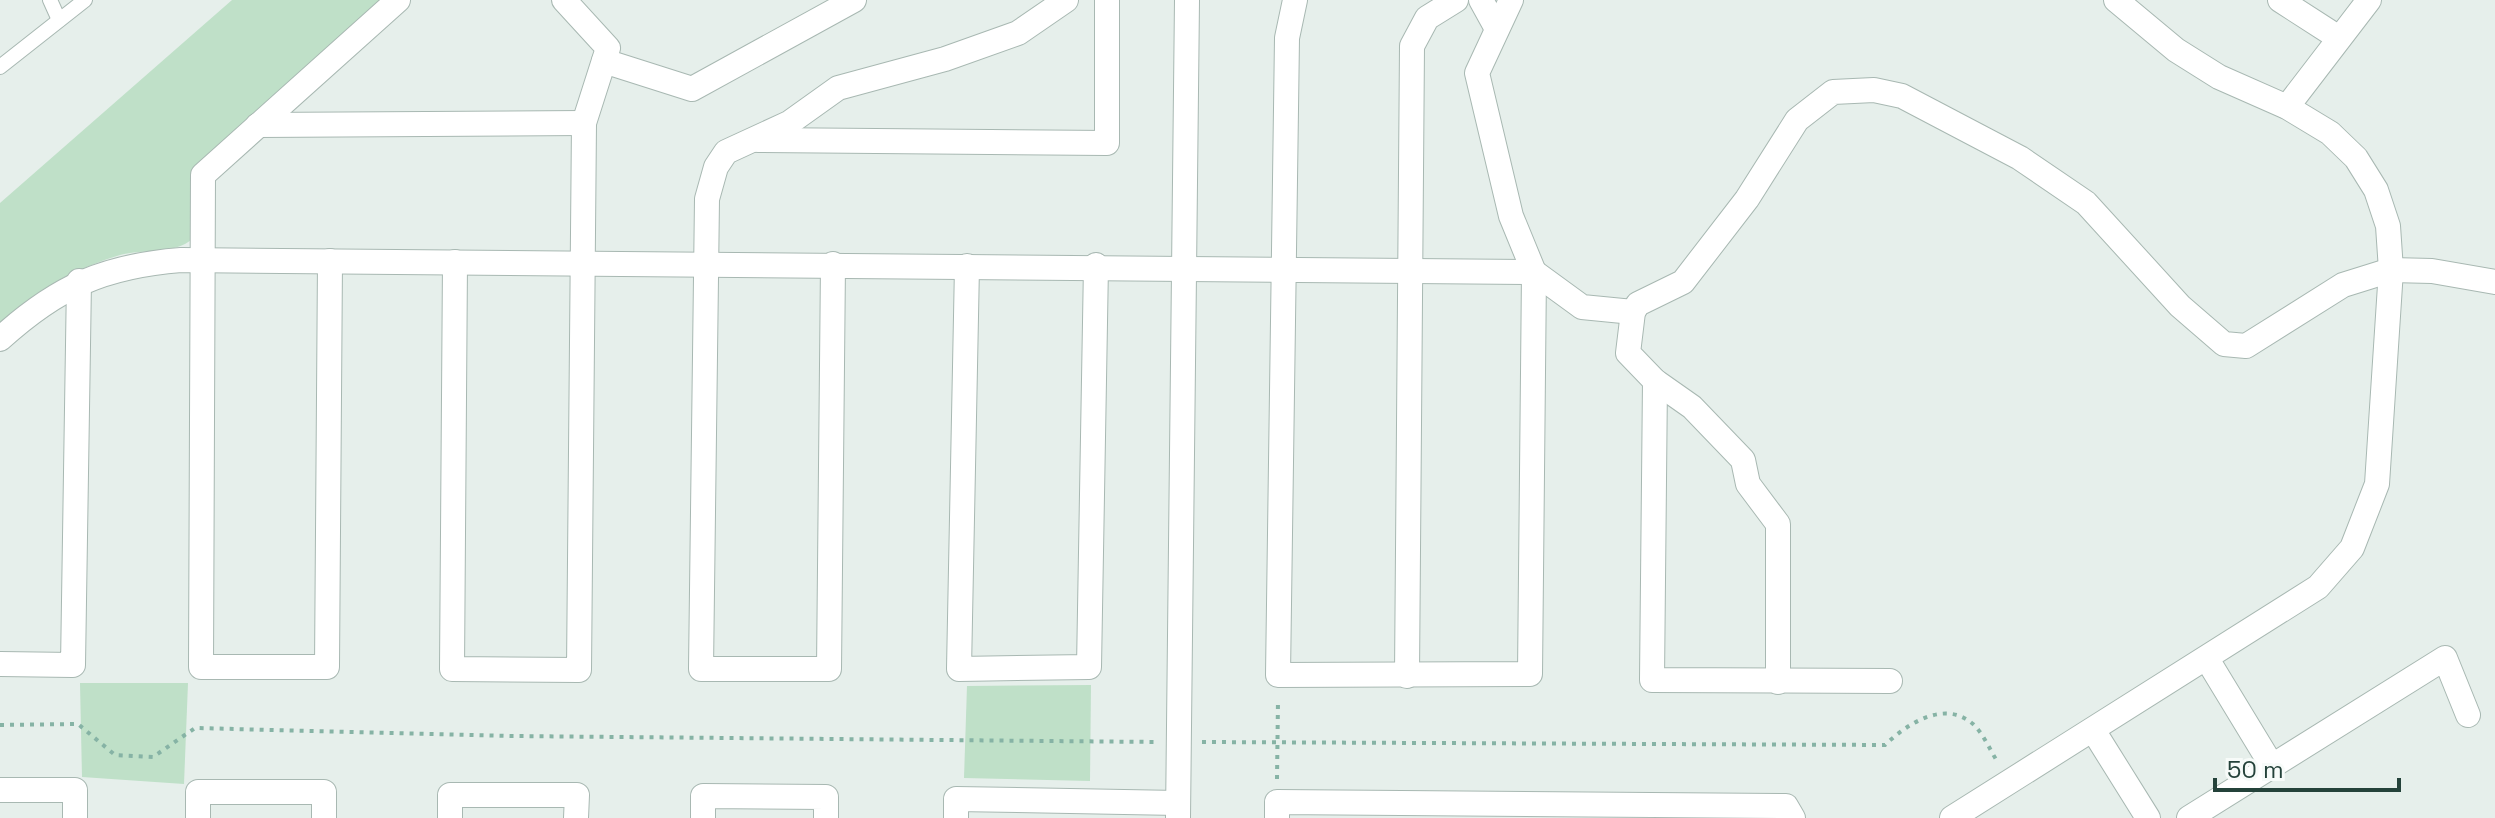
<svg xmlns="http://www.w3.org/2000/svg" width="2495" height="818" viewBox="0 0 2495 818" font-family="'Space Grotesk',sans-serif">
	<rect width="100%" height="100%" fill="#e6efeb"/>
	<!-- green -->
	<g fill="#bfe0c8">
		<path d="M 232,0 L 381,0 L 194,170 L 192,239 C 177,254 142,249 120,255 C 74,269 35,290 0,323 L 0,203 Z"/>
		<path d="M 80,683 L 188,683 L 184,784 L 82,777 Z"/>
		<path d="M 1091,685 L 1090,781 L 964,778 L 967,686 Z"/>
	</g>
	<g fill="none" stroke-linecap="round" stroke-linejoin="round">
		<!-- service casing -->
		<g stroke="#a8b8b2" stroke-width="16">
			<g id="service">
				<path d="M 50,0 L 59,20"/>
				<path d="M 0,67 L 85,0"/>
			</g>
		</g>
		<!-- minor casing -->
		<g stroke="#a8b8b2" stroke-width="26">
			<g id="minor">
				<path d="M 1295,0 L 1287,38 L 1278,675 L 1530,674 L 1534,272 L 1511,216 L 1477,73 L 1511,0"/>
				<path d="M 1481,0 L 1497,29"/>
				<path d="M 2280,0 L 2339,38"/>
				<path d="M 604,61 L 692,89 L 854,0"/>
				<path d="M 2287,107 L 2369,0"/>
				<path d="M 258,125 L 584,123"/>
				<path d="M 758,140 L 1107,143 L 1107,0"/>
				<path d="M 330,261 L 327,667 L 201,667 L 203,175 L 398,0"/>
				<path d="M 455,262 L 452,669 L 579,670 L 584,123 L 608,48 L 564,0"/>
				<path d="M 833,264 L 829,669 L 701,669 L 707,199 L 716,167 L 726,152 L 789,123 L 838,88 L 945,59 L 1018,33 L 1066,0"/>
				<path d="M 967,266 L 959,669 L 1089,667 L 1096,265"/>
				<path d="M 0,339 C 57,287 104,266 181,260 L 1534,272 L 1582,307 L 1633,312"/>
				<path d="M 1655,381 L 1652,680 L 1890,681"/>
				<path d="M 2207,659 L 2272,766"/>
				<path d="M 0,664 L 73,665 L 79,281"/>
				<path d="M 1407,676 L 1412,46 L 1427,18 L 1456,0"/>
				<path d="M 1778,682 L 1778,524 L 1748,484 L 1743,460 L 1692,407 L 1655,381 L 1628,353 L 1633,312 L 1638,304 L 1683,282 L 1747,199 L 1797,120 L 1833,92 L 1874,90 L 1902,96 L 2020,158 L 2086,203 L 2180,306 L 2224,344 L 2246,346 L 2343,285 L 2391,270"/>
				<path d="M 2093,730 L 2148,818"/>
				<path d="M 0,790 L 75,790 L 75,818"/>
				<path d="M 198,818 L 198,792 L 324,792 L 324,818"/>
				<path d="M 450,818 L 450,795 L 577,795 L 576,818"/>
				<path d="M 703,818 L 703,796 L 826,797 L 826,818"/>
				<path d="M 956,818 L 956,799 L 1178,803"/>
				<path d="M 1277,818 L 1277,802 L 1786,806 L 1793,818"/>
				<path d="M 2189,818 L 2445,658 L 2468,715"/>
			</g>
		</g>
		<!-- tertiary casing -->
		<g stroke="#a8b8b2" stroke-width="26">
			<g id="tertiary">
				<path d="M 2391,270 L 2432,271 L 2495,282"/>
				<path d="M 1178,818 L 1187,0"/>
				<path d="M 1952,818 L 2318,587 L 2352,548 L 2377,484 L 2391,270 L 2388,226 L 2376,190 L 2356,158 L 2330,133 L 2287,107 L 2219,77 L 2176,50 L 2116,0"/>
			</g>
		</g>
		<!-- path -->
		<g stroke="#86b3a5" stroke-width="4" stroke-dasharray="4 6" stroke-linecap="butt">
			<path d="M 0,725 L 78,724 L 115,755 L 153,757 L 195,728 L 512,736 L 1157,742"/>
			<path d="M 1202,742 L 1885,745 C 1907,724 1944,699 1973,724 C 1983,733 1990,750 1997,761"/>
			<path d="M 1277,779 L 1278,700"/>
		</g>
		<!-- service -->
		<use href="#service" stroke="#fff" stroke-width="14"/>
		<!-- minor -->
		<use href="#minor" stroke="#fff" stroke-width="24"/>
		<!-- tertiary -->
		<use href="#tertiary" stroke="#fff" stroke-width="24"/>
	</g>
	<!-- scale -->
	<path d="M2215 778v12h184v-12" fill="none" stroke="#24423a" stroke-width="4"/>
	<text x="2227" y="778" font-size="24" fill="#24423a" stroke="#f7fbf9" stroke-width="6" paint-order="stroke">50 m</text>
</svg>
